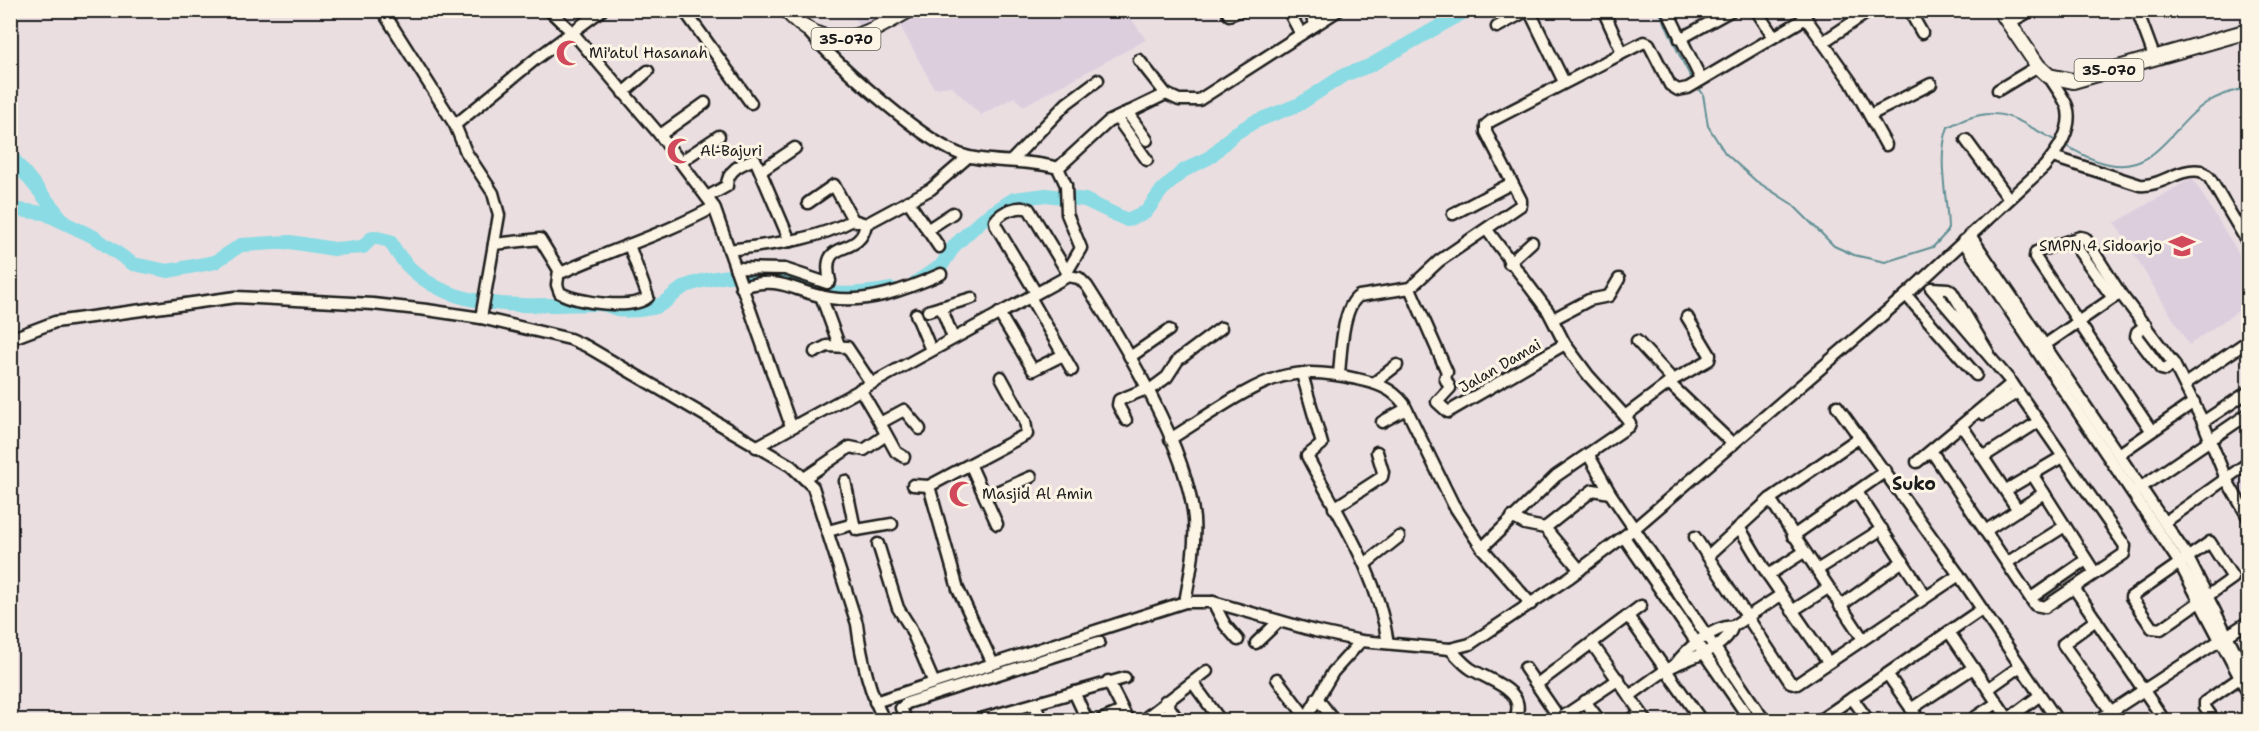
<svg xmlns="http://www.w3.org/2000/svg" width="2259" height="731" viewBox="0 0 2259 731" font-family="'Shantell Sans',sans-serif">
	<rect width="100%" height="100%" fill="#eadee1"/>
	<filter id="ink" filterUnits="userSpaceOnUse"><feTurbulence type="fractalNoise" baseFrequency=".0167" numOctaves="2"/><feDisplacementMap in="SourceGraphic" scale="12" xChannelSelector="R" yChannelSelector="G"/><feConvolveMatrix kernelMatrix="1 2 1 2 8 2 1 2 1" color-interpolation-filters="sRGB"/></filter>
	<g filter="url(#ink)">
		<!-- built -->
		<g fill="#ddcede">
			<path d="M 850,11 L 1126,11 L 1146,40 L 1023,106 L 1014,97 L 981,115 L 951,86 L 934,88 L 896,18 L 865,36 Z"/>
			<path d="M 2192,178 L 2248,268 L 2248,304 L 2189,345 L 2115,223 Z"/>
			<path d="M 2248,461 L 2248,502 L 2230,474 Z"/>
		</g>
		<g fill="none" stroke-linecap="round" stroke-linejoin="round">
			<!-- stream -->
			<g stroke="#5e8f93" stroke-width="2">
				<path d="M 1658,10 C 1672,33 1678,58 1693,80"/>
				<path d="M 1698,87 L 1703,94 L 1708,126 L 1725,153 L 1756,181 L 1792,204 L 1834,246 L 1854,255 L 1885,262 L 1933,247 L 1948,231 C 1948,197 1936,160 1948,127 C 1999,101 2012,118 2058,142"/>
				<path d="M 2063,144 C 2077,152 2093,161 2109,164 C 2156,174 2173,124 2206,103 C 2218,96 2235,90 2248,88"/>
			</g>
			<!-- river -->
			<g stroke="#8adbe3" stroke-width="14">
				<path d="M 10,155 L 62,219"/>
				<path d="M 10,209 L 44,213 L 94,237 L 133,264 L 168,271 L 215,262 L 241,245 L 290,242 L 334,249 L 363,247 L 373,237 L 390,241 C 430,317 525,305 598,304 C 606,304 612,308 620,310 C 629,311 643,310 652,308 C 665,306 675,291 686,286 C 707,278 732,275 753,274 C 777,273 797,288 819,292 C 842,296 869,293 892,289"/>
				<path d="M 916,282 L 941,266 L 955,245 L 983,219 L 1014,199 L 1046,195 L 1085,200 L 1127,220 L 1146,212 L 1162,190 L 1183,171 L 1210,157 L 1234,134 L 1254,122 L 1300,104 L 1344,75 L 1369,66 L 1468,10"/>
			</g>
			<!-- minor casing -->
			<g stroke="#1c1c1c" stroke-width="15">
				<g id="minor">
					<path d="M 382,10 L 455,125"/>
					<path d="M 549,10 L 573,33 L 660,135 L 714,207 L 791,426"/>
					<path d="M 684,10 L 751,103"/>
					<path d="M 1227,10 L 1229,15 L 1243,10"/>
					<path d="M 1288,10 L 1301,34"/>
					<path d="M 1308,10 L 1316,24"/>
					<path d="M 1529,10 L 1564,82"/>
					<path d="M 1603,10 L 1622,52"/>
					<path d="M 1667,10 L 1701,79"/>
					<path d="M 1756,10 L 1773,36"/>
					<path d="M 1800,10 L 1851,82 L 1886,145"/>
					<path d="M 1909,10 L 1922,33"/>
					<path d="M 2137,10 L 2154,56"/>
					<path d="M 2009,23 L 2032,10"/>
					<path d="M 1497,27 L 1528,10"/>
					<path d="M 808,31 C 836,63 927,146 966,156 C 996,164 1028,159 1058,168 L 1066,185 L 1067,214 L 1081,248 L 1067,272 L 1068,276"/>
					<path d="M 1680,39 L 1732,10"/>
					<path d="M 1823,42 L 1871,10"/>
					<path d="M 1139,60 L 1166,94"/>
					<path d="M 1998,90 L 2038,66"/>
					<path d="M 623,93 L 648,71"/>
					<path d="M 1127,112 L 1147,140"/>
					<path d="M 1870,115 L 1931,84"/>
					<path d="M 1117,118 L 1147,160"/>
					<path d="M 660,135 L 705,103"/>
					<path d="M 1966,140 L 2009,199"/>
					<path d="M 2053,157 L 2140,185 C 2161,187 2179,167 2201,171 L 2209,177 L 2248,243"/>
					<path d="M 1011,161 L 1067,103 L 1098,80"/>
					<path d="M 680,162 L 719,136"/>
					<path d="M 1058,168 L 1108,122 L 1166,94 L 1179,100 L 1199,100 L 1339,10"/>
					<path d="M 761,171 L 795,148"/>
					<path d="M 707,197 L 727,186 C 727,170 741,164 755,159 L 790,241"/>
					<path d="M 908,201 L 939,247"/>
					<path d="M 808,203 L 834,185 L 853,220 L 866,224 L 931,189 L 968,157"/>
					<path d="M 1453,214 L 1512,183"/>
					<path d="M 927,230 L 953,213"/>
					<path d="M 1487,230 L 1548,311 L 1565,344 L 1588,375 L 1625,416"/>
					<path d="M 1970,235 L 2187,556 L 2248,677"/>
					<path d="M 2071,240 L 2113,298"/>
					<path d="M 1963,241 L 2179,562 L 2248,693"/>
					<path d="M 494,244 L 540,239 L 559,270 L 557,285 L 560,293 C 578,302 632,311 648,297 L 629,245"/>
					<path d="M 729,250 C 772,244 814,241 853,220"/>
					<path d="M 1509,263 L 1532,242"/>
					<path d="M 735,268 L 785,269 L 827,283 L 830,281 C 819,235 860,260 866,224"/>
					<path d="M 559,270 L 563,272 C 613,249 665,234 714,207"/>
					<path d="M 741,287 C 785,275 791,292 830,298 C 868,304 907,289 941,274"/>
					<path d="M 1410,288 L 1447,372 L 1445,378 L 1450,388 L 1437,402 L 1448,412 L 1565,344"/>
					<path d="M 1036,293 L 996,226 L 995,221 C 1002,211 1018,205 1029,209 L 1067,272"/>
					<path d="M 1906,295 L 1976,375"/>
					<path d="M 821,296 L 839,345"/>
					<path d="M 1030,297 L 1072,370"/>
					<path d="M 928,311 L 941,307"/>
					<path d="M 999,313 L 1033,370 L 1063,355"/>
					<path d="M 916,314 L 931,350"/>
					<path d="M 481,318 L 499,215 L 493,193 L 466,152 L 455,125 L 537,58 L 602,10"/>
					<path d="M 1553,319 L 1589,300 L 1609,296 L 1619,279"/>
					<path d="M 2146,325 L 2137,332 L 2136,336 L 2161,369 L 2165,370 L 2174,364"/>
					<path d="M 953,338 L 941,307 L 972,298"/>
					<path d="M 10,339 L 55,322 L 236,297 L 373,304 L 427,310 L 481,318 L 570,339 L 586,346 L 791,466 L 813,487 L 857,624 C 861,657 869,691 884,720"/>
					<path d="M 1637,341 L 1673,380"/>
					<path d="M 2039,349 L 2120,293"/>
					<path d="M 815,352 L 827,346 L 847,347 L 871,383"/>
					<path d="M 1130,357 L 1169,330"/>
					<path d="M 1302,374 L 1322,444 L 1307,456 C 1340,519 1377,571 1388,643"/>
					<path d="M 1339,374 C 1341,354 1342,307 1359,296 L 1410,288 L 1439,261 L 1521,205 L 1521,200 L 1486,132 L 1486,125 L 1491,121 L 1644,42 L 1649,44 L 1670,85 L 1678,90 L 1688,88 L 1806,18"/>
					<path d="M 1374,383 L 1397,365"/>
					<path d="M 1669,383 L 1733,444"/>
					<path d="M 2185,384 L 2248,341"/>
					<path d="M 860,389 L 880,423"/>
					<path d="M 1147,392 L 1167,377 L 1178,360 L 1221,328"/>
					<path d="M 1837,406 L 1959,575 L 2057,720"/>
					<path d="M 1983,414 L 2018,392"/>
					<path d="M 1126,420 L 1118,405 L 1119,400 L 1146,389"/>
					<path d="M 1382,422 L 1406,409"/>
					<path d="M 2203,422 L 2248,392"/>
					<path d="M 1962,426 L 2018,510"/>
					<path d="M 2151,430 L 2035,257 L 2036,252 L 2080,237 L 2085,238 L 2120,293 L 2174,364 L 2203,422 L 2226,479 L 2248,517"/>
					<path d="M 1170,439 C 1202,420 1252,382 1288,375 C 1309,371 1336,374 1357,379 C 1376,383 1392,388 1404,404 L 1453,504 L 1482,548 L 1531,604"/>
					<path d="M 756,447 L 1068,276 L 1079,278 L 1087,286 C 1126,347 1187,447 1194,519 C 1196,547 1190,575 1185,602"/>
					<path d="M 1932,452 L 2035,605 L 2045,607 L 2124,554 L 2125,546 L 2012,383 L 1931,288 L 1948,289 L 1952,292 L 1988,352"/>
					<path d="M 1588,454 L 1610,493 L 1764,720"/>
					<path d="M 2119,454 L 2194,402"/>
					<path d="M 904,457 L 896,452 L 880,423 L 904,410 L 920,429"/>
					<path d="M 1983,457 L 2038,422"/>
					<path d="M 1917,462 L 2012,383"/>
					<path d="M 971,466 L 997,524"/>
					<path d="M 2032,474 L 2095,573"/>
					<path d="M 806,477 L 850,447 L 864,450 L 886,435"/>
					<path d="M 845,481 L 854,524"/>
					<path d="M 913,485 L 929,486"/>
					<path d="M 2006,490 L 2062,457"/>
					<path d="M 2137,490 L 2248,414"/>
					<path d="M 1857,492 L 1926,597"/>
					<path d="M 985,497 L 1031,477"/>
					<path d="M 1770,499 L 1863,639"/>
					<path d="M 1334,508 L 1382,477 L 1383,472 L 1377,452"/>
					<path d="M 1512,517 L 1525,524 L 1545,528 L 1580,570"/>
					<path d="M 2165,522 L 2248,463"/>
					<path d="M 1739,527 L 1768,575 L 1828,662"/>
					<path d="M 1545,528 L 1593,490 L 1610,493"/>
					<path d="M 828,531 L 854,524 L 857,530 L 892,524"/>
					<path d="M 1985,531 L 2044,493"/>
					<path d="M 1793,536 L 1886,471"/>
					<path d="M 1624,537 L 1750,720"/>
					<path d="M 1695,537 L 1790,682 L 1797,684 L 1959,575"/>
					<path d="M 2210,542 L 2233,578 L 2161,629 L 2152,628 L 2131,597 Z"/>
					<path d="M 878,544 L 898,608 L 910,627 L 934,683"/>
					<path d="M 1482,548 L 1556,476 L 1629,426 L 1630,423 L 1625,416 L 1673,380 L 1709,360 L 1710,355 L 1687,317"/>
					<path d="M 1709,555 L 1770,499 L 1860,437"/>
					<path d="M 2008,562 L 2065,526"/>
					<path d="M 1365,564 L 1399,537"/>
					<path d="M 1817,570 L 1882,529"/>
					<path d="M 1768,575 L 1804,552"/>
					<path d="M 2074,588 L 2164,720"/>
					<path d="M 2031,598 L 2086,560"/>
					<path d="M 1213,602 L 1225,625 L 1238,640"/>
					<path d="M 1840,606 L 1903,561"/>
					<path d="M 1792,611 L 1828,588"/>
					<path d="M 1628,616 L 1701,720"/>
					<path d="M 2096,620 L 2063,644 L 2112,713"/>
					<path d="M 1949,632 L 2009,720"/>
					<path d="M 1256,643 L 1279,621"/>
					<path d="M 1593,645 L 1646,720"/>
					<path d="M 1450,649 C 1457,656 1463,664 1471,669 C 1490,681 1530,691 1514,720"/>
					<path d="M 993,664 L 958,589 L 929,486 L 1027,434 L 1025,421 L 1001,377"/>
					<path d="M 1675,665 C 1687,648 1712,627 1733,626 L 1781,595"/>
					<path d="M 1525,668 L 1560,719"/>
					<path d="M 1888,675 L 1919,720"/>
					<path d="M 1277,679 L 1308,720"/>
					<path d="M 1108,681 L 1128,720"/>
					<path d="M 1193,683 L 1220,720"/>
					<path d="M 1537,684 L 1641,606"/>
					<path d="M 1988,689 L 2019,667"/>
					<path d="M 1074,692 L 1087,720"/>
					<path d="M 1631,695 C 1644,686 1658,674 1673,666 C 1693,656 1725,650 1733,626"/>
					<path d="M 1317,698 L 1334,720"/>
					<path d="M 1852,698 L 1868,720"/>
					<path d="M 1165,701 L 1178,720"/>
					<path d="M 1585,701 L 1599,720"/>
					<path d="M 875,702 L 1185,602 L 1213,602 L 1315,631 L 1361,641 L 1450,649 L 1470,644 L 1570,577 L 1635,528 L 1906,295 L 2044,167 C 2057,152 2074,128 2067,106 C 2063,96 2054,85 2049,76"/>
					<path d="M 1034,704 L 1043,720"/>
					<path d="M 1911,709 L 1973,668"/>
					<path d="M 2008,719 L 2039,696"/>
					<path d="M 906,720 L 901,708 L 907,703 L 1099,642"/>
					<path d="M 977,720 L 1125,678"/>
					<path d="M 1101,720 L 1122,711"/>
					<path d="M 1143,720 L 1207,671"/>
					<path d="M 1305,720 L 1333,672 L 1361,641"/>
					<path d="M 1558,720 L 1619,679"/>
					<path d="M 1630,720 L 1641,713"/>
					<path d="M 1820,720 L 1982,609"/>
					<path d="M 1971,720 L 1997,703"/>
					<path d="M 2098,720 L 2248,622"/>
					<path d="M 2214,720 L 2205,707 L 2205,702 L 2244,675"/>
				</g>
			</g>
			<!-- major casing -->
			<g stroke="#1c1c1c" stroke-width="18">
				<g id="major">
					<path d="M 786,10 C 829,58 862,37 909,10"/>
					<path d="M 2000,10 L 2038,66 L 2049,76 L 2073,81 L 2248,31"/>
				</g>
			</g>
			<!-- minor -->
			<use href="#minor" stroke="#fcf5e5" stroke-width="10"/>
			<!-- major -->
			<use href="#major" stroke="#fcf5e5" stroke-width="14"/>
		</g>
	</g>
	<!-- icons -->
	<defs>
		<g id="mosque-bare" transform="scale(2.07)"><path d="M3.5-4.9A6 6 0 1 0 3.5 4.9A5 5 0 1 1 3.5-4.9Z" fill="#d1495b" stroke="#fcf5e5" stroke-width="2.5" paint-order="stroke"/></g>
		<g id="school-bare" transform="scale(2.07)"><path d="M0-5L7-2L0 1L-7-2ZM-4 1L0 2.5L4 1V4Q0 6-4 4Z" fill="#d1495b" stroke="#fcf5e5" stroke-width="2.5" paint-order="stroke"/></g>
	</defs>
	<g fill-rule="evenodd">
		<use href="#mosque-bare" x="569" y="53"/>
		<use href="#mosque-bare" x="680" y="151"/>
		<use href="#school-bare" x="2182" y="246"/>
		<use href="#mosque-bare" x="962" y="494"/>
	</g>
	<g text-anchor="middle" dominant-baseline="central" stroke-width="6" stroke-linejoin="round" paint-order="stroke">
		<!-- shield labels -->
		<g fill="#fcf5e5" stroke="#5f5d58" stroke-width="1.5">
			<rect x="811.5" y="28" width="69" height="22" rx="4.5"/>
			<rect x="2074.5" y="59" width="69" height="22" rx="4.5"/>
		</g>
		<g font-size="14" font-weight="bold" fill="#1c1c1c">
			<text x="846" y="39">35-070</text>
			<text x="2109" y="70">35-070</text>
		</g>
		<!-- poi labels -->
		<g font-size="15" fill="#1c1c1c" stroke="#fcf5e5" text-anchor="start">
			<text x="589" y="53">Mi'atul Hasanah</text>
			<text x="700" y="151">Al-Bajuri</text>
			<text x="2162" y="246" text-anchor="end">SMPN 4 Sidoarjo</text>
			<text x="982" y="494">Masjid Al Amin</text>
		</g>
		<!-- street labels -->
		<g font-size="15" fill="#1c1c1c" stroke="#fcf5e5">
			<text transform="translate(1500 366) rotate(-30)">Jalan Damai</text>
		</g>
		<!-- quarter labels -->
		<g font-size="18" font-weight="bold" fill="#1c1c1c" stroke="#fcf5e5">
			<text x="1914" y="484">Suko</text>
		</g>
	</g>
	<!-- margin -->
	<rect width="2259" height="731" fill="none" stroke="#fcf5e5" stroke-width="36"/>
	<rect x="18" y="18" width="2223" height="695" fill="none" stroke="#1c1c1c" stroke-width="2" filter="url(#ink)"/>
</svg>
